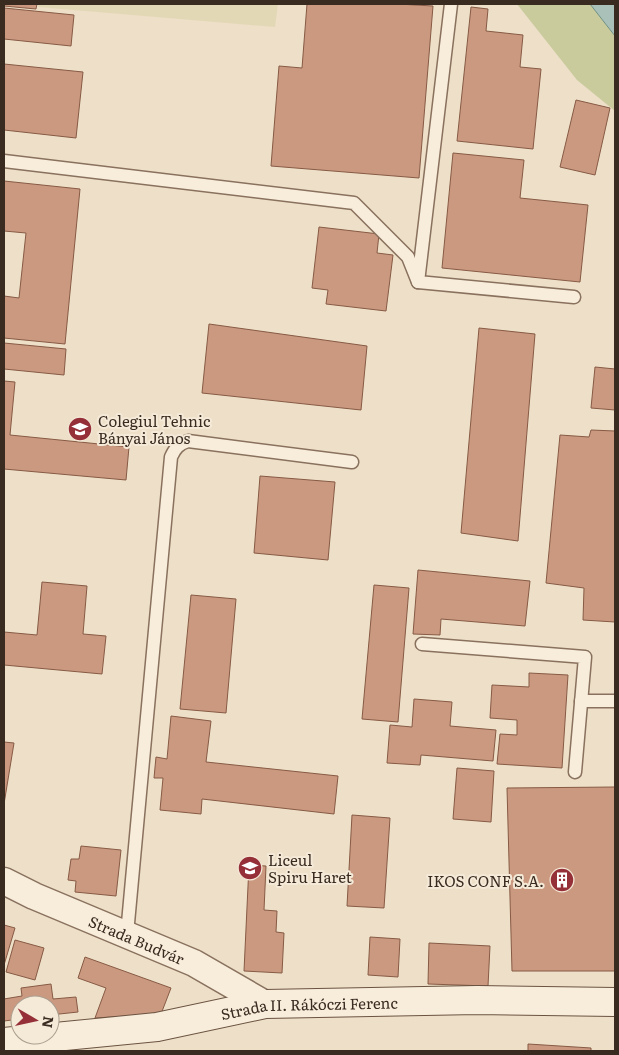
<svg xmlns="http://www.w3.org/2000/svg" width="619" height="1055" viewBox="0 0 619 1055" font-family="Literata,serif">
	<rect width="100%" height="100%" fill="#eddfc8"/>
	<!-- farmland -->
	<path fill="#e3d8b6" d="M 39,4 L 278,4 L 275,27 L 38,7 Z"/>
	<!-- green -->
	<path fill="#c9cb9c" d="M 517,4 L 590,4 L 615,36 L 615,111 L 577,80 Z"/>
	<!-- water -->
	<path fill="#a9c1b8" stroke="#709085" d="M 590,4 L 615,4 L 615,36 Z"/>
	<!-- building -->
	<g fill="#ca9980" stroke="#875a44">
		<path d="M 4,4 L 37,4 L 36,9 L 4,6 Z"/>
		<path d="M 307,4 L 398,4 L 433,6 L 419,178 L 271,166 L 279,66 L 302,68 Z"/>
		<path d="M 471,7 L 488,9 L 486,31 L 523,35 L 520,67 L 541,69 L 533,149 L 457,141 Z"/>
		<path d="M 4,8 L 74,15 L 71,46 L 4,39 Z"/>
		<path d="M 4,64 L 83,72 L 76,138 L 4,130 Z"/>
		<path d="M 576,100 L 610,108 L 595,175 L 560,167 Z"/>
		<path d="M 453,153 L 524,160 L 520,198 L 588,205 L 580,282 L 442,268 Z"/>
		<path d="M 4,181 L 80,189 L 65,344 L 4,338 L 4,296 L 19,298 L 26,233 L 4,231 Z"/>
		<path d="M 319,227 L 379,234 L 377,253 L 393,255 L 386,311 L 326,304 L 328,290 L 312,288 Z"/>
		<path d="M 209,324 L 367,346 L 361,410 L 202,393 Z"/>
		<path d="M 479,328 L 535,334 L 518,541 L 461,533 Z"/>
		<path d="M 4,343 L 66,349 L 64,375 L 4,369 Z"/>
		<path d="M 595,367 L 615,369 L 615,410 L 591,408 Z"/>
		<path d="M 4,381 L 15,382 L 10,435 L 129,447 L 126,480 L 4,469 Z"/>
		<path d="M 591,430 L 615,431 L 615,622 L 583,620 L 584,588 L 546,583 L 560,435 L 589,437 Z"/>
		<path d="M 260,476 L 335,482 L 328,560 L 254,553 Z"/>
		<path d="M 418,570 L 530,581 L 525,626 L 441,619 L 440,635 L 413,634 Z"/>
		<path d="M 42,582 L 87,586 L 83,634 L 106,636 L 102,674 L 4,665 L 4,632 L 37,635 Z"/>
		<path d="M 374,585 L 409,588 L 398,722 L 362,719 Z"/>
		<path d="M 191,595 L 236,599 L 226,713 L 180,709 Z"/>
		<path d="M 529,673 L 568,675 L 562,768 L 497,764 L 500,734 L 517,735 L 517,720 L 490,718 L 492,685 L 529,687 Z"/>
		<path d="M 414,699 L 452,702 L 450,726 L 496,730 L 493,761 L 421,755 L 420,765 L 387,763 L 390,725 L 412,727 Z"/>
		<path d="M 171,716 L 211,721 L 206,762 L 338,776 L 334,814 L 202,799 L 201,814 L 160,810 L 163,778 L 154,778 L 156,757 L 167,759 Z"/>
		<path d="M 4,742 L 14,743 L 4,804 Z"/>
		<path d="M 457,768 L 494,771 L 491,822 L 453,819 Z"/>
		<path d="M 615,787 L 615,971 L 512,971 L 507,788 Z"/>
		<path d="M 352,815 L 390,818 L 384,908 L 347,906 Z"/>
		<path d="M 81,846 L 121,850 L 116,896 L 75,892 L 76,881 L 68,880 L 71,859 L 79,859 Z"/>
		<path d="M 249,865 L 266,866 L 264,910 L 277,911 L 276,932 L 284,933 L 282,973 L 244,971 Z"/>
		<path d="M 4,925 L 15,928 L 4,965 Z"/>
		<path d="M 370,937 L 400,939 L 398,977 L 368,975 Z"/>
		<path d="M 15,940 L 44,948 L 35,980 L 6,972 Z"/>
		<path d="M 429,943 L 490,946 L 488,986 L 428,984 Z"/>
		<path d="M 85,957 L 171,988 L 161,1014 L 95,1018 L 106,988 L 78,978 Z"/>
		<path d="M 51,984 L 53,999 L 76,997 L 78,1012 L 50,1015 L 50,1005 L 20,1005 L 20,1019 L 4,1021 L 4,999 L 22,996 L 21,988 Z"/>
		<path d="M 528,1044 L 591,1048 L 591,1051 L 528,1051 Z"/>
	</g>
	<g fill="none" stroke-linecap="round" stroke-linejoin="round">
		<!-- service casing -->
		<g stroke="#89715e" stroke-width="15">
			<g id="service">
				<path d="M 451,4 L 418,282 L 574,297"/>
				<path d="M 4,161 L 354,203 L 408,257 L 418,282"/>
				<path d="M 422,644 L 585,657 L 575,772"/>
				<path d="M 581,701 L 615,701"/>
				<path d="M 127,934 L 171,457 C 175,448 179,444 188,441 L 352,462"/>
			</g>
		</g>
		<!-- minor casing -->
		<g stroke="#89715e" stroke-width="29">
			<g id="minor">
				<path id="s1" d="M 4,881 L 34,896 L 194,963 L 265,1004"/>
			</g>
		</g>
		<!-- secondary casing -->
		<g stroke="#6b5341" stroke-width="30">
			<g id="secondary">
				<path id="s2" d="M 4,1042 L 157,1027 L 265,1004 L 477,1000 L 615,1002"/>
			</g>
		</g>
		<!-- service -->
		<use href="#service" stroke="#f8eddb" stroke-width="12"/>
		<!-- minor -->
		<use href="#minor" stroke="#f8eddb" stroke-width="26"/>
		<!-- secondary -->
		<use href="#secondary" stroke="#f8eddb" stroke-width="28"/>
	</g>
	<!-- icons -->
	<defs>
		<g id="school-disc" transform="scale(1.25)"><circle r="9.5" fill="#963038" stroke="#f5ead8"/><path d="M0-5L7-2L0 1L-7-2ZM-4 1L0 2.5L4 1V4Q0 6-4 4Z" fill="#fff"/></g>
		<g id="building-disc" transform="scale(1.25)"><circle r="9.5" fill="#963038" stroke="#f5ead8"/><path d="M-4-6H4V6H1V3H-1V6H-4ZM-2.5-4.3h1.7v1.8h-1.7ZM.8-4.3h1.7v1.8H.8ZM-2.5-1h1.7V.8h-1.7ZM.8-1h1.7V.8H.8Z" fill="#fff"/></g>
	</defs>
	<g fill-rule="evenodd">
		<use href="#school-disc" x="80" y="429"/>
		<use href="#school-disc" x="250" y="868"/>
		<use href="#building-disc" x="562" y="880"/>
	</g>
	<g text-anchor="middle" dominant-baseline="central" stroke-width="4" stroke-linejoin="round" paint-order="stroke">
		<!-- poi labels -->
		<g font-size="15" fill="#3a2b21" stroke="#f5ead8" text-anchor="start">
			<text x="98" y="420">Colegiul Tehnic<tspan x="98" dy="17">Bányai János</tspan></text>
			<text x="268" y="859">Liceul<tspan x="268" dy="17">Spiru Haret</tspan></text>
			<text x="544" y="880" text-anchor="end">IKOS CONF S.A.</text>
		</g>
		<!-- street labels -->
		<g font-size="15" fill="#3a2b21" stroke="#f5ead8">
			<text stroke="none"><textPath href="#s1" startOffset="145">Strada Budvár</textPath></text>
			<text stroke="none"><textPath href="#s2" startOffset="308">Strada II. Rákóczi Ferenc</textPath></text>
		</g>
	</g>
	<!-- border -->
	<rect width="619" height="1055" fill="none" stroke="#3a2b21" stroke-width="10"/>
	<!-- north arrow -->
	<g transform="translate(35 1020) rotate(99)"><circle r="24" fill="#f5ead8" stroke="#aa9e8f"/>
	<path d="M0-4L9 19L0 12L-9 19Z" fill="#963038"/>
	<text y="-8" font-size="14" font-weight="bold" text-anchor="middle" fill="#3a2b21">N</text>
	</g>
</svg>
